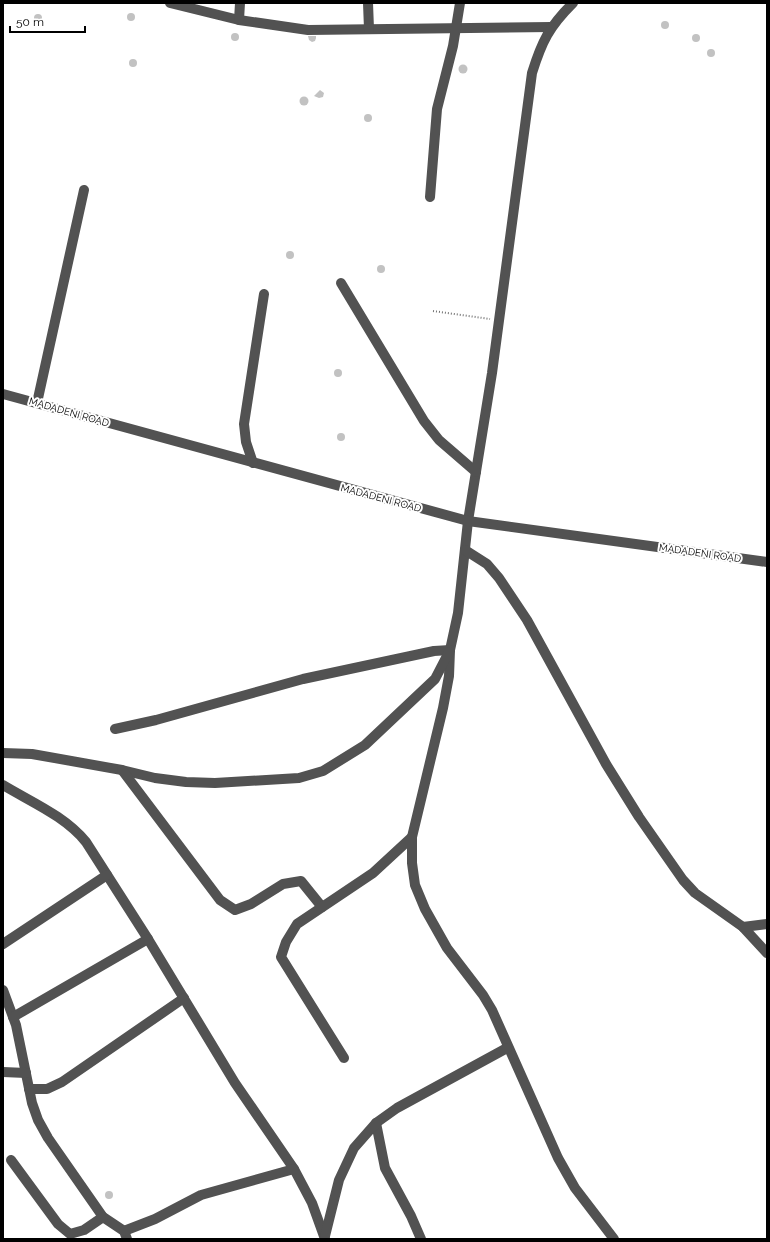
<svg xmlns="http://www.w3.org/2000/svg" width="770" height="1242" viewBox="0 0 770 1242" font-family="Raleway,sans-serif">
	<rect width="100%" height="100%" fill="#fff"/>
	<!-- building -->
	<g fill="#c2c2c2">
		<circle cx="131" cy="17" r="4"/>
		<circle cx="38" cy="18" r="4"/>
		<circle cx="665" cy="25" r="4"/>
		<circle cx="235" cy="37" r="4"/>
		<circle cx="696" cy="38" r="4"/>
		<path d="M 308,36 L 316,36 L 316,38 L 315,41 L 312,42 L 309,40 Z"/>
		<circle cx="711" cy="53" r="4"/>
		<circle cx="133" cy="63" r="4"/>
		<circle cx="463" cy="69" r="4.5"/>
		<path d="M 320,90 L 324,93 L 323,97 L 319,98 L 314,96 Z"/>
		<circle cx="304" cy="101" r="4.5"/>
		<circle cx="368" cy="118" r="4"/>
		<circle cx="290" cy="255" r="4"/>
		<circle cx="381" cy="269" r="4"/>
		<circle cx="338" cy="373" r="4"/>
		<circle cx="341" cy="437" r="4"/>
		<circle cx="109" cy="1195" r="4"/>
	</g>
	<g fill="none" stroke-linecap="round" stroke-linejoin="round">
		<!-- path -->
		<path stroke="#747474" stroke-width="2" stroke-dasharray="1 2" stroke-linecap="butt" d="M 433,311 L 490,319"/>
		<!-- minor -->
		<g stroke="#525252" stroke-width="10">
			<path d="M 170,3 L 239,20 L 308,30 L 551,27"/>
			<path d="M 368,3 L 369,29"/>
			<path d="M 573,3 C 549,27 542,41 532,73 L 492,373 L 468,521 L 458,613 L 450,650 L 449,676 L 443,708 L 412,837 L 412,863 L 415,885 L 425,909 L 447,948 L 483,995 L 492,1010 L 558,1158 L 575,1188 L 614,1239"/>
			<path d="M 239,20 L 240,3"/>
			<path d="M 430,197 L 437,109 L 453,46 L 460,3"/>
			<path d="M 341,283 L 424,421 L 439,440 L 476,472"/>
			<path d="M 3,394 L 468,521 L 767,562"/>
			<path d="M 37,403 L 84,190"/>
			<path d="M 253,463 L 246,442 L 244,424 L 264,294"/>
			<path d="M 465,550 L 487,564 L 499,578 L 527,620 L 606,764 L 639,817 L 683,880 L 695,893 L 743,927 L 767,953"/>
			<path d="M 115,729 L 156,720 L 303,679 L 434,651 L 450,650"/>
			<path d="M 3,753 L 32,754 L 122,770 L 155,778 L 186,782 L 215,783 L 299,778 L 323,771 L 365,745 L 435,679 L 449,652"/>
			<path d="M 122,770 L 220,900 L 235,910 L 251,904 L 283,884 L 301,881 L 322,907"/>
			<path d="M 3,785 C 31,802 65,816 86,842 L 148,939 L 235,1083 L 294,1169 L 312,1203 L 325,1239"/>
			<path d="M 743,927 L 767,924"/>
			<path d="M 3,944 L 107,875"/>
			<path d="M 3,990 L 16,1025 L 32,1103 L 38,1120 L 48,1138 L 103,1217 L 124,1231 L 127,1239"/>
			<path d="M 13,1017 L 148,939"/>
			<path d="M 344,1058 L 281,957 L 286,942 L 297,924 L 373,873 L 412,837"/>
			<path d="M 3,1072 L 26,1073"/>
			<path d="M 29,1089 L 47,1089 L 62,1082 L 184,998"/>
			<path d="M 376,1123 L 385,1168 L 411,1216 L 421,1239"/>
			<path d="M 11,1160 L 58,1224 L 70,1234 L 84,1230 L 103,1217"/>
			<path d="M 124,1231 L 155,1219 L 201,1195 L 294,1169"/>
			<path d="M 325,1236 L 339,1180 L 354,1148 L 376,1123 L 397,1108 L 507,1048"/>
		</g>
	</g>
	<g text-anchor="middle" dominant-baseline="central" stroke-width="4" stroke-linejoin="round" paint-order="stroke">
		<!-- street labels -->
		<g font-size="10" fill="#000" stroke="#fff">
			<text transform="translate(69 412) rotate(16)">MADADENI ROAD</text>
			<text transform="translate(381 498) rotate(15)">MADADENI ROAD</text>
			<text transform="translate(700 553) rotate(8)">MADADENI ROAD</text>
		</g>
	</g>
	<!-- border -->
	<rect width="770" height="1242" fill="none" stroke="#000000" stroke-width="8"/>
	<!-- scale -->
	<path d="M10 26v6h75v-6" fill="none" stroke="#000000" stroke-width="2"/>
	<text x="16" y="26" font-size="12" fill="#000000" stroke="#ffffff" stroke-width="3" paint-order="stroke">50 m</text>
</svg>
